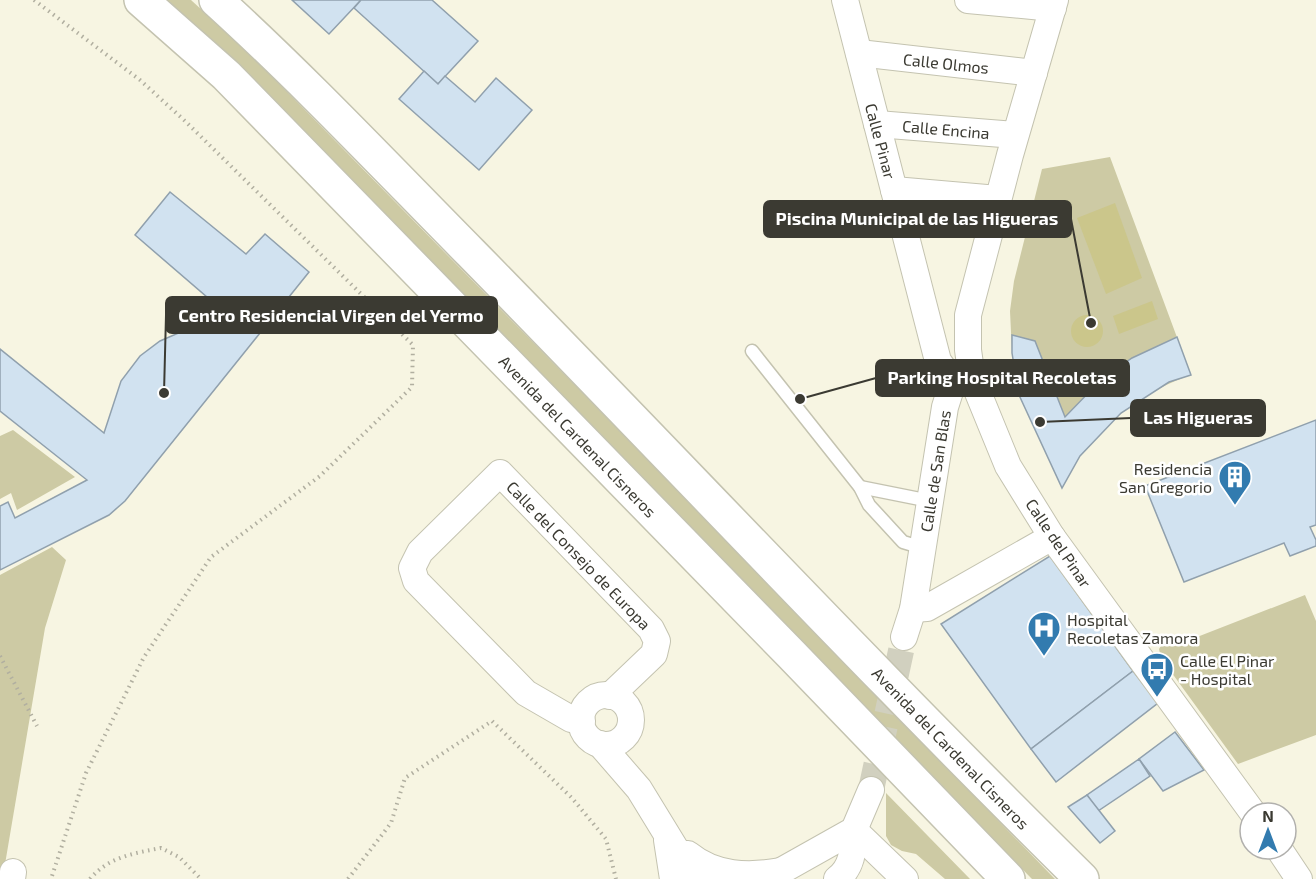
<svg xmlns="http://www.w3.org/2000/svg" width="1316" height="879" viewBox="0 0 1316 879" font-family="'Exo 2',sans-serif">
	<rect width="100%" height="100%" fill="#f7f5e2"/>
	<!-- green -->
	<g fill="#cdcaa4">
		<path d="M 165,0 L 191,0 L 250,54 L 626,437 L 1055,879 L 1032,879 Z"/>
		<path d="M 1110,157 L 1191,375 C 1149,389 1106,420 1080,456 C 1073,465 1068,478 1062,488 L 1019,395 L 1012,353 L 1010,311 L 1014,281 L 1042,169 Z"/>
		<path d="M 13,430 L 75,477 L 17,510 L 11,493 L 0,499 L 0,436 Z"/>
		<path d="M 52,547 L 66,560 L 45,628 L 3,876 L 0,875 L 0,575 Z"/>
		<path d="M 1305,595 L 1316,621 L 1316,735 L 1238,764 L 1161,658 L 1159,649 L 1163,643 L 1170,640 L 1174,646 Z"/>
		<path d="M 886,793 L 970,879 L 945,879 L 916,854 L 902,851 L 891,845 L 886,836 Z"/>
	</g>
	<!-- water -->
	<g fill="#cbc68b">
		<path d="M 1115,203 L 1142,278 L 1106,294 L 1077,218 Z"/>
		<path d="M 1152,301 L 1158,319 L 1119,334 L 1113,316 Z"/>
		<circle cx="1087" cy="331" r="16"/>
	</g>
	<!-- building -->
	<g fill="#d1e2f0" stroke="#90a0ad" stroke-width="1.5">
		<path d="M 292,0 L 361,0 L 329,34 Z"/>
		<path d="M 361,0 L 432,0 L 478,41 L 438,84 L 354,8 Z"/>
		<path d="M 424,71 L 438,84 L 445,76 L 475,102 L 496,78 L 532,110 L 479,170 L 399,99 Z"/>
		<path d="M 170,192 L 246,254 L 265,234 L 309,272 L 125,501 L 109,515 L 0,570 L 0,506 L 8,502 L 15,518 L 87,480 L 0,411 L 0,349 L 104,433 L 121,381 L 140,356 L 160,341 L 188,329 L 208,298 L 135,235 Z"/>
		<path d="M 1012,335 L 1035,341 L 1065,417 L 1097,384 L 1112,372 L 1132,358 L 1177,337 L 1191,375 L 1169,382 L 1121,413 L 1080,456 L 1062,488 L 1019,395 L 1012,353 Z"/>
		<path d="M 1316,420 L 1316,525 L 1310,527 L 1316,540 L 1316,546 L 1290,556 L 1284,543 L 1184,582 L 1145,486 Z"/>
		<path d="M 1050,556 L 1133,671 L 1031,749 L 941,624 Z"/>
		<path d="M 1133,671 L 1158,703 L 1056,782 L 1031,749 Z"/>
		<path d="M 1175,732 L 1204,770 L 1163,791 L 1139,759 Z"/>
		<path d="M 1139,759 L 1150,776 L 1098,811 L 1087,795 Z"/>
		<path d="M 1087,795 L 1115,831 L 1100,843 L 1068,807 Z"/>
	</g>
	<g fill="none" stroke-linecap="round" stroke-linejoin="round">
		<!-- street-tunnel -->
		<path stroke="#d1d0bf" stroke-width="26" stroke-dasharray="26 13" stroke-linecap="butt" d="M 871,790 L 904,637"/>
		<!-- lane casing -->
		<g stroke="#c4c3b0" stroke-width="15">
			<g id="lane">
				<path d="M 752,351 L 860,487 L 869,505 L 903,542 L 923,548"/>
				<path d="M 860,487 L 930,501"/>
			</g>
		</g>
		<!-- street casing -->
		<g stroke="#c4c3b0" stroke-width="28">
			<g id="street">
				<path d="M 845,0 L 938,361 L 953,382"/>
				<path d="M 968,0 L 1053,8"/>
				<path d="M 1055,0 L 1010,155 L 968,315 L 968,350 L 972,378 L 1008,466 L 1052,537 L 1253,813"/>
				<path d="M 859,53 L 1034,73"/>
				<path d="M 877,124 L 1015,135"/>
				<path d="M 894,190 L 998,199"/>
				<path d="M 913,609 L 927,608 L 1052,537"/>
				<path d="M 904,637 L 913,609 L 945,407 L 953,382"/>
				<circle cx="606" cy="720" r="25"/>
				<path d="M 582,721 L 571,719 L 526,693 L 416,581 L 412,568 L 420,552 L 500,473 L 651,629 L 657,641 L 654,654 L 610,696"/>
				<path d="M 600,744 L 639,789 L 680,856 L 703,879"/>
				<path d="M 854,830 L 905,879"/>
				<path d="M 667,840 L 673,879"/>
				<path d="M 1279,849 L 1299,879"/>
				<path d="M 688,854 C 715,876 748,877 781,871"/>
				<path d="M 12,879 L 13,872"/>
				<path d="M 771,879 L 781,871 L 854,830 L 871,790"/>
				<path d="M 837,879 C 853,867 853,849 854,830"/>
			</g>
		</g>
		<!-- highway casing -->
		<g stroke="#c4c3b0" stroke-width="36">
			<g id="highway">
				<path d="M 141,0 L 226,75 L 791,654 L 1008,879"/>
				<path d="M 216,0 C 304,80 387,168 471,253 C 675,461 874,674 1082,879"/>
			</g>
		</g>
		<!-- path -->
		<g stroke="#b1afa0" stroke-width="4" stroke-dasharray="1.5 4.5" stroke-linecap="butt">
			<path d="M 34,0 L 140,80 L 185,121 L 413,345 L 412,387 L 320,476 L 211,557 L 144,657 L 86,773 L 51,879"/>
			<path d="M 0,656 L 37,726"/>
			<path d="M 90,879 C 108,857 135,853 161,848 L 179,857 L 201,879"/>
			<path d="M 348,879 L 391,823 L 405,778 L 492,721 L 572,798 L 606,839 L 616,879"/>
		</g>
		<!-- lane -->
		<use href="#lane" stroke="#fff" stroke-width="12"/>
		<!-- street -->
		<use href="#street" stroke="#fff" stroke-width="26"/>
		<!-- highway -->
		<use href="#highway" stroke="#fff" stroke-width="33"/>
	</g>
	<!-- icons -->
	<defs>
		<g id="building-pin" transform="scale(1.725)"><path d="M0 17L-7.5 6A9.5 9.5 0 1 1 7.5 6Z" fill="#327baf" stroke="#fff"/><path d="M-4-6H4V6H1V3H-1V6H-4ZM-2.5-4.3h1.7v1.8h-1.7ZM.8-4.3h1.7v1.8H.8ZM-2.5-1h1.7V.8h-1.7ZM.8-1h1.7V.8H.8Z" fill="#fff"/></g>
		<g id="hospital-pin" transform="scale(1.725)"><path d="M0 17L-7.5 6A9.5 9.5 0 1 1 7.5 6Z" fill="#327baf" stroke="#fff"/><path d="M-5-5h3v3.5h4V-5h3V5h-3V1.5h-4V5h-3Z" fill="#fff"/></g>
		<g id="bus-pin" transform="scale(1.725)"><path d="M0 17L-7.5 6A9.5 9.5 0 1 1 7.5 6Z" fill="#327baf" stroke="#fff"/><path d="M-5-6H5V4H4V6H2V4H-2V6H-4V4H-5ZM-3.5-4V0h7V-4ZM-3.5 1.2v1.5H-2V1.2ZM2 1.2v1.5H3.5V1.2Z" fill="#fff"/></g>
	</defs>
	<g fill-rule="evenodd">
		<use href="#building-pin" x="1235" y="477"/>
		<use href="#hospital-pin" x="1044" y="628"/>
		<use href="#bus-pin" x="1157" y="669"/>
	</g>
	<g text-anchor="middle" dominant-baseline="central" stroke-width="5" stroke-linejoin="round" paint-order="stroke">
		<!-- street labels -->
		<g font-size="16" fill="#3b3a32" stroke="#fff">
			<text transform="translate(946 63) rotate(6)">Calle Olmos</text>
			<text transform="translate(946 129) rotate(5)">Calle Encina</text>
			<text transform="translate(881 141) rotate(75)">Calle Pinar</text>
			<text transform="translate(578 436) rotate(46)">Avenida del Cardenal Cisneros</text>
			<text transform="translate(935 471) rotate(-81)">Calle de San Blas</text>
			<text transform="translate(1059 543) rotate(56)">Calle del Pinar</text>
			<text transform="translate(579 555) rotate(46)">Calle del Consejo de Europa</text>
			<text transform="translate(951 748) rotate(46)">Avenida del Cardenal Cisneros</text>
		</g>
		<!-- poi labels -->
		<g font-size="16" fill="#3b3a32" stroke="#fff" text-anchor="start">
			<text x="1212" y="468" text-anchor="end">Residencia<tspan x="1212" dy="18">San Gregorio</tspan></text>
			<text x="1067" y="619">Hospital<tspan x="1067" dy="18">Recoletas Zamora</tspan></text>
			<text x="1180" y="660">Calle El Pinar<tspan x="1180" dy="18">- Hospital</tspan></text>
		</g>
	</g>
	<!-- callouts -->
	<path fill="none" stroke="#3b3a32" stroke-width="2" d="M1091 323L1071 219M164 393L166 315M800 399L876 378M1040 422L1131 418"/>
	<g fill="#3b3a32" stroke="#fff" stroke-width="2">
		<circle cx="1091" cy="323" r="6"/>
		<circle cx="164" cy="393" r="6"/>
		<circle cx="800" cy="399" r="6"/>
		<circle cx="1040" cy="422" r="6"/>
	</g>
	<g fill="#3b3a32" stroke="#3b3a32" stroke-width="2">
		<rect x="764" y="201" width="307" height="36" rx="6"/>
		<rect x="166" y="297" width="331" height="36" rx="6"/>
		<rect x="876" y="360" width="253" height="36" rx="6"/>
		<rect x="1131" y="400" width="134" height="36" rx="6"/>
	</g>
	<g font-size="18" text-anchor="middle" font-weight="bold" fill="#fff">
		<text x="917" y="225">Piscina Municipal de las Higueras</text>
		<text x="331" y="322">Centro Residencial Virgen del Yermo</text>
		<text x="1002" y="384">Parking Hospital Recoletas</text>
		<text x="1198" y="424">Las Higueras</text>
	</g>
	<!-- north arrow -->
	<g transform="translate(1268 831)"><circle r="28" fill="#ffffff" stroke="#b1b0ad" stroke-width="1.5"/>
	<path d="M0-4.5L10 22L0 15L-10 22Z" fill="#327baf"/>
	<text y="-9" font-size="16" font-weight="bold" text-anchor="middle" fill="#3b3a32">N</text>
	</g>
</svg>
